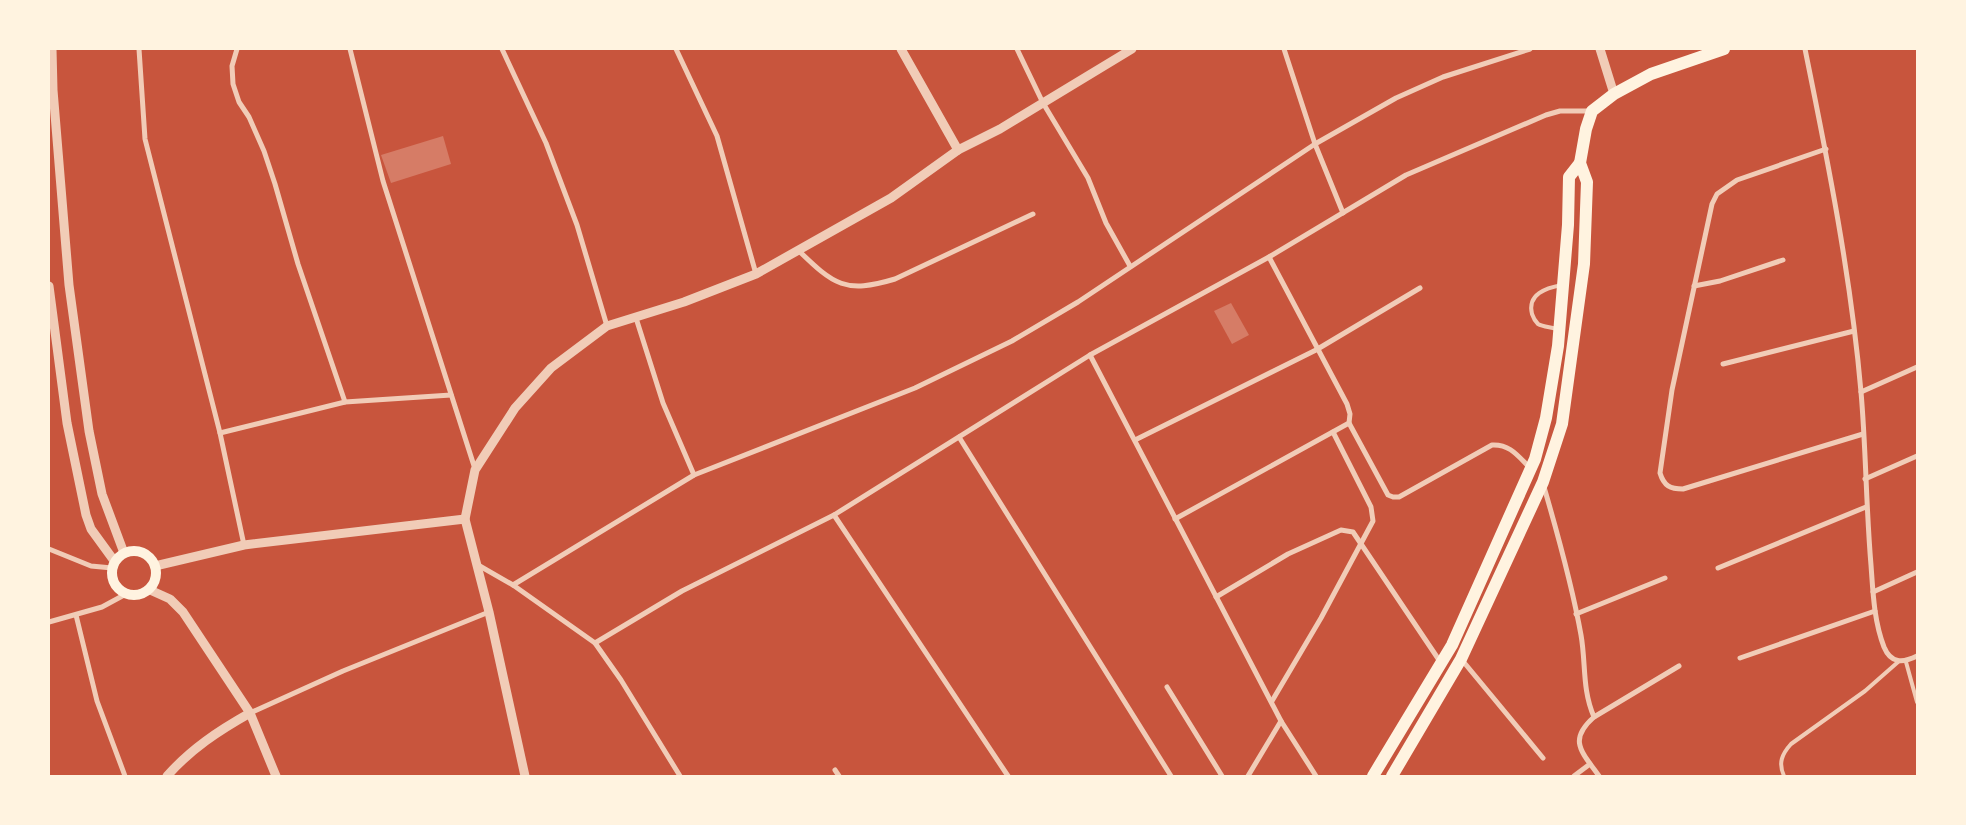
<svg xmlns="http://www.w3.org/2000/svg" width="1966" height="825" viewBox="0 0 1966 825" font-family="Figtree,sans-serif">
	<rect width="100%" height="100%" fill="#c8553d"/>
	<!-- building -->
	<g fill="#d67c66">
		<path d="M 443,136 L 451,164 L 391,183 L 381,155 Z"/>
		<path d="M 1231,303 L 1249,335 L 1232,344 L 1214,311 Z"/>
	</g>
	<g fill="none" stroke-linecap="round" stroke-linejoin="round">
		<!-- service -->
		<g stroke="#f1ccb7" stroke-width="4">
			<path d="M 1557,329 C 1552,327 1543,327 1538,324 C 1535,321 1533,317 1532,314 C 1527,294 1546,288 1562,285"/>
			<path d="M 1906,662 L 1917,702"/>
			<path d="M 1784,776 C 1778,763 1782,754 1791,744 L 1865,691 L 1898,662"/>
		</g>
		<!-- minor -->
		<g stroke="#f1ccb7" stroke-width="5">
			<path d="M 139,49 L 145,139 L 220,433 L 244,545"/>
			<path d="M 237,49 L 232,66 L 233,84 L 239,102 L 249,117 L 264,151 L 275,184 L 298,264 L 345,402"/>
			<path d="M 350,49 L 383,181 L 475,469"/>
			<path d="M 502,49 L 546,143 L 577,225 L 607,326"/>
			<path d="M 676,49 L 717,136 L 756,274"/>
			<path d="M 1017,49 L 1043,103 L 1088,178 L 1106,223 L 1130,266"/>
			<path d="M 1284,49 L 1315,144 L 1343,213"/>
			<path d="M 1805,49 C 1828,162 1851,277 1861,392 C 1866,449 1866,507 1871,565 C 1873,593 1874,621 1884,647 C 1891,664 1903,663 1917,656"/>
			<path d="M 1826,149 L 1737,180 L 1717,194 L 1712,204 L 1672,390 L 1660,473 C 1664,486 1670,489 1683,489 L 1863,434"/>
			<path d="M 798,250 C 834,285 845,294 895,279 L 1033,214"/>
			<path d="M 1694,286 L 1720,281 L 1783,260"/>
			<path d="M 636,318 L 663,403 L 694,475"/>
			<path d="M 1090,355 L 1281,721 L 1316,776"/>
			<path d="M 1723,364 L 1854,331"/>
			<path d="M 1861,392 L 1917,367"/>
			<path d="M 1349,423 L 1388,495 L 1393,497 L 1399,497 L 1492,445 C 1510,444 1518,456 1530,468"/>
			<path d="M 220,433 L 345,402 L 451,395"/>
			<path d="M 959,437 L 1171,776"/>
			<path d="M 1135,440 L 1316,350 L 1420,288"/>
			<path d="M 1865,479 L 1917,456"/>
			<path d="M 1544,487 C 1558,535 1572,585 1581,635 C 1586,663 1582,690 1594,717"/>
			<path d="M 834,515 L 1008,776"/>
			<path d="M 1175,519 L 1349,423 L 1350,414 L 1347,404 L 1269,257"/>
			<path d="M 49,549 L 91,566 L 112,568"/>
			<path d="M 478,565 L 513,585 L 595,643 L 682,591 L 834,515 L 1090,355 L 1269,257 L 1406,175 L 1546,115 L 1560,111 L 1592,111"/>
			<path d="M 1718,568 L 1866,507"/>
			<path d="M 513,585 L 694,475 L 915,388 L 1012,341 L 1078,302 L 1315,144 L 1396,98 L 1443,77 L 1530,49"/>
			<path d="M 1873,592 L 1917,572"/>
			<path d="M 1216,597 L 1288,554 L 1341,530 L 1353,532 L 1441,663"/>
			<path d="M 1576,614 L 1665,578"/>
			<path d="M 76,615 L 97,701 L 125,776"/>
			<path d="M 49,622 L 102,607 L 126,594"/>
			<path d="M 595,643 L 621,680 L 680,776"/>
			<path d="M 1740,658 L 1875,611"/>
			<path d="M 1462,660 L 1543,758"/>
			<path d="M 1167,687 L 1222,776"/>
			<path d="M 1272,701 L 1321,618 L 1373,521 L 1371,507 L 1333,432"/>
			<path d="M 250,713 L 343,671 L 489,612"/>
			<path d="M 835,770 L 839,776"/>
			<path d="M 1248,776 L 1281,721"/>
			<path d="M 1574,776 L 1590,764"/>
			<path d="M 1599,776 C 1581,751 1568,740 1594,717 L 1679,666"/>
		</g>
		<!-- tertiary -->
		<g stroke="#f1ccb7" stroke-width="9">
			<path d="M 52,49 L 53,90 L 69,285 L 89,431 L 102,494 L 124,553"/>
			<path d="M 901,49 L 958,150"/>
			<path d="M 1600,49 L 1614,94"/>
			<path d="M 49,286 L 67,423 L 86,515 L 91,529 L 115,562"/>
			<path d="M 155,566 L 244,545 L 465,519"/>
			<path d="M 150,590 L 170,599 L 183,612 L 250,713 L 276,776"/>
			<path d="M 167,776 C 191,749 218,731 250,713"/>
			<path d="M 525,776 L 489,612 L 465,519 L 475,470 L 515,408 L 551,368 L 607,326 L 684,302 L 756,274 L 891,198 L 958,150 L 1000,129 L 1132,49"/>
		</g>
		<!-- secondary -->
		<circle stroke="#fff3e0" stroke-width="10" cx="134" cy="573" r="22"/>
		<!-- primary -->
		<g stroke="#fff3e0" stroke-width="12">
			<path d="M 1373,776 L 1452,645 L 1535,459 L 1546,418 L 1558,346 L 1568,225 L 1569,177 L 1580,163"/>
			<path d="M 1392,776 L 1461,659 L 1543,482 L 1562,424 L 1584,264 L 1587,182 L 1580,163 L 1586,129 L 1592,111 L 1614,94 L 1651,74 L 1724,49"/>
		</g>
	</g>
	<!-- border -->
	<rect width="1966" height="825" fill="none" stroke="#fff3e0" stroke-width="100"/>
</svg>
